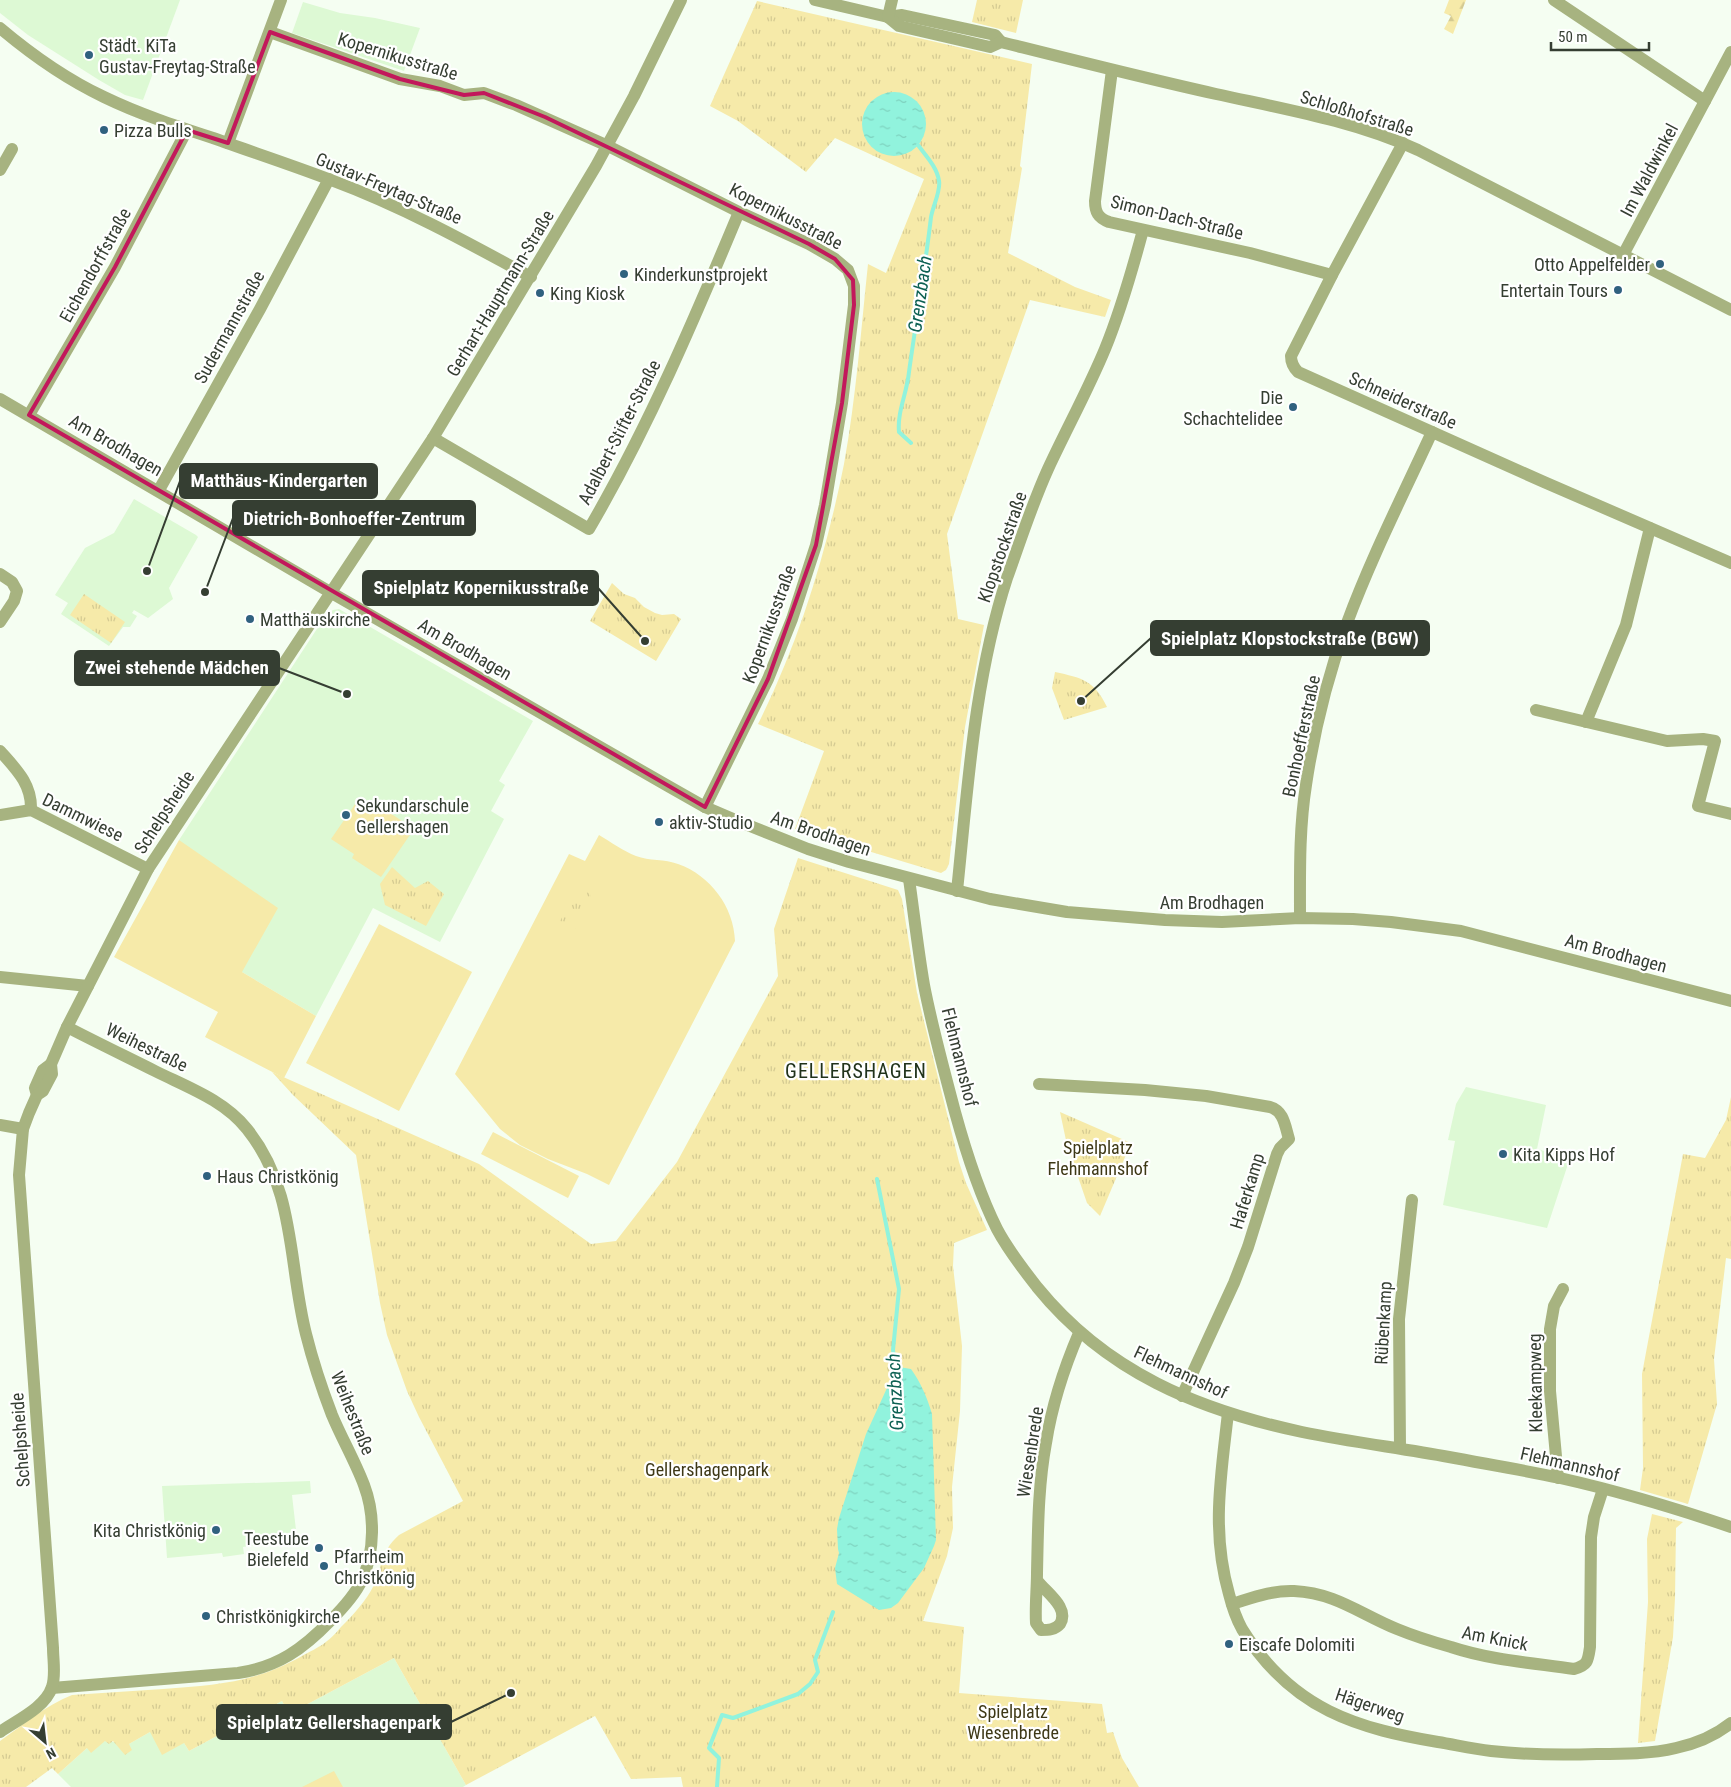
<svg xmlns="http://www.w3.org/2000/svg" width="1731" height="1787" viewBox="0 0 1731 1787" font-family="'Roboto Condensed',sans-serif">
	<defs>
		<pattern id="forest-firs" width="22" height="20" patternUnits="userSpaceOnUse" patternTransform="scale(1.25)"><rect width="22" height="20" fill="#f6eaa9"/><path d="M5 1l3.5 6h-7zM16 11l3.5 6h-7z" fill="#d4ca92"/></pattern>
		<pattern id="park-tufts" width="24" height="20" patternUnits="userSpaceOnUse" patternTransform="scale(1.25)"><rect width="24" height="20" fill="#f6eaa9"/><path d="M3 7l-1-3M5 7V3M7 7l1-3M15 17l-1-3M17 17v-4M19 17l1-3" fill="none" stroke="#d4ca92"/></pattern>
		<pattern id="water-ripples" width="26" height="14" patternUnits="userSpaceOnUse" patternTransform="scale(1.25)"><rect width="26" height="14" fill="#91f3dd"/><path d="M2 4q2-2 4 0t4 0M15 11q2-2 4 0t4 0" fill="none" stroke="#7ed1be"/></pattern>
	</defs>
	<rect width="100%" height="100%" fill="#f5fef2"/>
	<!-- built -->
	<g fill="#ddf9d4">
		<path d="M 0,0 L 180,0 L 143,100 L 125,95 L 99,80 L 28,35 L 0,13 Z"/>
		<path d="M 303,2 L 340,13 L 375,18 L 420,28 L 404,71 L 292,33 Z"/>
		<path d="M 134,499 L 196,535 L 198,537 L 169,588 L 173,599 L 148,618 L 134,610 L 132,613 L 137,616 L 130,627 L 123,627 L 109,646 L 61,614 L 68,603 L 55,595 L 85,548 L 114,533 Z"/>
		<path d="M 339,609 L 533,721 L 499,781 L 505,785 L 491,811 L 504,819 L 440,942 L 373,908 L 316,1016 L 242,972 L 179,840 L 326,615 L 333,610 Z"/>
		<path d="M 1466,1087 L 1546,1105 L 1537,1149 L 1570,1158 L 1547,1228 L 1443,1205 L 1455,1141 L 1448,1140 L 1456,1104 Z"/>
		<path d="M 310,1481 L 311,1493 L 292,1495 L 297,1539 L 243,1547 L 244,1554 L 223,1557 L 222,1553 L 167,1558 L 162,1486 Z"/>
		<path d="M 394,1658 L 466,1785 L 463,1787 L 71,1787 L 58,1774 L 87,1748 L 105,1741 L 129,1744 L 150,1732 L 184,1743 L 189,1751 L 282,1701 L 289,1714 Z"/>
	</g>
	<!-- grass -->
	<g fill="#f6eaa9">
		<path d="M 360,797 L 382,812 L 384,809 L 414,829 L 381,877 L 352,858 L 354,854 L 331,839 Z"/>
		<path d="M 599,835 C 611,842 623,851 636,856 C 649,861 665,859 678,864 C 710,875 734,907 735,941 L 609,1185 L 587,1174 L 548,1159 L 520,1145 L 500,1129 L 455,1074 L 569,854 L 585,861 Z"/>
		<path d="M 179,840 L 278,908 L 242,972 L 316,1016 L 284,1078 L 205,1037 L 218,1012 L 114,957 Z"/>
		<path d="M 379,924 L 472,972 L 399,1111 L 306,1063 Z"/>
		<path d="M 493,1132 L 579,1176 L 568,1198 L 481,1154 Z"/>
		<path d="M 334,1771 L 343,1787 L 302,1787 Z"/>
	</g>
	<!-- forest -->
	<path fill="url(#forest-firs)" d="M 1449,0 L 1466,0 L 1453,34 L 1444,29 L 1451,16 L 1444,13 Z"/>
	<!-- park -->
	<g fill="url(#park-tufts)">
		<path d="M 977,0 L 1023,0 L 1016,33 L 972,22 Z"/>
		<path d="M 757,1 L 1032,64 L 1020,166 L 1022,168 L 1008,253 L 1075,287 L 1111,300 L 1105,317 L 1030,300 L 947,534 L 958,619 L 984,625 L 965,727 L 949,864 L 946,870 L 941,873 L 795,829 L 824,751 L 758,724 C 799,642 826,554 844,464 C 856,398 861,330 868,264 L 886,273 L 924,179 L 835,138 L 806,172 L 738,121 L 710,106 Z"/>
		<path d="M 612,583 L 624,594 L 635,598 L 644,607 L 655,613 L 662,615 L 674,614 L 681,619 L 656,661 L 590,621 Z"/>
		<path d="M 84,594 L 125,622 L 111,643 L 70,615 Z"/>
		<path d="M 1055,672 C 1082,678 1094,680 1107,707 L 1064,720 L 1052,688 Z"/>
		<path d="M 798,858 L 898,890 L 902,899 L 917,993 L 959,1162 L 966,1183 L 987,1230 L 954,1243 L 953,1266 L 962,1346 L 960,1411 L 952,1487 L 953,1528 L 947,1556 L 923,1621 L 964,1627 L 959,1693 L 1102,1704 L 1107,1733 L 1113,1732 L 1122,1758 L 1139,1787 L 683,1787 L 681,1777 L 631,1779 L 595,1716 L 466,1785 L 394,1658 L 289,1714 L 282,1701 L 189,1751 L 184,1743 L 162,1755 L 150,1732 L 129,1744 L 132,1750 L 125,1755 L 113,1741 L 109,1744 L 105,1741 L 91,1753 L 87,1748 L 58,1774 L 52,1768 L 26,1787 L 0,1787 L 0,1741 C 23,1725 46,1705 72,1695 C 102,1693 133,1691 163,1689 C 216,1685 254,1683 302,1656 C 319,1647 328,1643 341,1627 C 353,1615 366,1601 374,1585 C 383,1565 380,1552 399,1535 L 463,1501 L 419,1417 L 407,1391 L 387,1335 L 380,1303 L 356,1155 L 293,1095 L 272,1072 L 479,1164 L 591,1244 L 616,1241 L 677,1162 L 778,976 L 774,929 Z"/>
		<path d="M 392,867 L 415,888 L 428,881 L 444,894 L 426,926 L 385,905 L 380,884 Z"/>
		<path d="M 579,887 L 590,894 L 591,899 L 575,929 L 560,921 Z"/>
		<path d="M 1731,1097 L 1731,1259 L 1726,1258 L 1714,1359 L 1717,1404 L 1688,1504 L 1640,1490 L 1643,1468 L 1642,1374 L 1683,1154 L 1705,1158 L 1726,1120 Z"/>
		<path d="M 1060,1112 L 1131,1143 L 1100,1216 L 1087,1203 L 1067,1145 Z"/>
		<path d="M 1652,1514 L 1683,1522 L 1676,1528 L 1675,1598 L 1673,1637 L 1655,1741 L 1638,1743 L 1648,1602 L 1647,1539 Z"/>
	</g>
	<!-- water -->
	<g fill="url(#water-ripples)">
		<circle cx="894" cy="124" r="32"/>
		<path d="M 893,1366 L 911,1369 C 921,1383 927,1397 932,1414 L 936,1540 L 934,1546 L 924,1568 L 898,1603 L 891,1608 L 879,1610 L 837,1584 L 835,1568 L 839,1553 L 838,1549 L 837,1529 L 839,1518 L 866,1434 L 892,1377 Z"/>
	</g>
	<g fill="none" stroke-linecap="round" stroke-linejoin="round">
		<!-- stream -->
		<g stroke="#91f3dd" stroke-width="4">
			<path d="M 911,443 L 899,432 C 897,412 907,393 909,372 C 916,321 925,269 931,217 C 933,206 941,190 939,181 C 937,167 926,156 918,145"/>
			<path d="M 877,1179 L 899,1289 L 893,1350 L 896,1371"/>
			<path d="M 717,1787 L 719,1758 L 709,1748 L 722,1715 L 733,1718 L 798,1694 L 810,1684 L 818,1672 L 815,1660 L 833,1612"/>
		</g>
		<!-- minor -->
		<g stroke="#a7b380" stroke-width="12">
			<path d="M 815,0 L 888,17 L 902,15 L 995,35 L 1001,42"/>
			<path d="M 1554,0 L 1705,101 L 1731,52"/>
			<path d="M 888,17 L 899,26 L 990,47 L 1001,42 C 1073,60 1144,78 1216,94 C 1284,109 1355,121 1418,150 L 1731,310"/>
			<path d="M 888,17 L 892,0"/>
			<path d="M 0,28 C 32,55 66,79 104,97 C 139,114 176,126 213,138 C 252,152 292,165 331,180 C 401,206 465,241 531,277"/>
			<path d="M 270,32 L 400,79 L 440,86 L 464,95 L 484,93 L 516,105 L 608,146 L 739,212 L 809,244 L 835,259 L 848,270 L 854,286 L 854,305 L 842,403 L 825,505 L 816,545 L 792,619 L 768,679 L 705,807"/>
			<path d="M 1112,70 L 1095,201 C 1095,212 1098,218 1109,222 L 1250,253 L 1332,275"/>
			<path d="M 228,143 L 281,0"/>
			<path d="M 1403,143 L 1332,275 L 1291,356 C 1291,363 1293,367 1298,372 L 1544,482 L 1731,563"/>
			<path d="M 0,170 L 12,149"/>
			<path d="M 1623,255 L 1705,101"/>
			<path d="M 0,399 L 330,592 L 668,786 L 705,807 L 740,822 L 808,849 L 849,862 L 990,899 L 1067,912 L 1165,920 L 1222,922 L 1300,918 L 1353,919 L 1391,922 L 1461,931 L 1731,1001"/>
			<path d="M 29,415 L 115,267 L 187,130"/>
			<path d="M 433,438 L 589,529 C 648,428 694,320 739,212"/>
			<path d="M 159,490 L 260,309 L 329,179"/>
			<path d="M 0,574 L 12,582 L 17,591 L 14,601 L 0,622"/>
			<path d="M 1536,710 L 1667,741 L 1703,739 L 1715,741 L 1698,806 L 1731,814"/>
			<path d="M 1586,722 L 1626,625 L 1650,528"/>
			<path d="M 0,751 C 16,769 32,784 31,810"/>
			<path d="M 0,815 L 31,810 L 148,869"/>
			<path d="M 909,879 C 914,914 918,950 924,985 C 932,1027 944,1070 955,1112 C 966,1152 978,1191 997,1229 C 1008,1250 1023,1269 1037,1287 C 1106,1372 1198,1410 1302,1432 C 1351,1442 1400,1448 1449,1457 C 1486,1464 1523,1470 1560,1478 C 1618,1491 1675,1508 1731,1527"/>
			<path d="M 957,891 C 968,786 974,680 1007,578 C 1020,542 1032,504 1048,469 C 1067,428 1088,390 1105,349 C 1121,310 1132,271 1143,230"/>
			<path d="M 1300,918 C 1300,874 1299,829 1306,785 C 1314,731 1328,675 1347,623 C 1371,558 1403,495 1432,432"/>
			<path d="M 0,977 L 88,986"/>
			<path d="M 1039,1084 L 1145,1090 L 1206,1096 L 1270,1107 C 1284,1111 1285,1126 1289,1139 L 1280,1148 L 1277,1154 L 1248,1247 L 1234,1283 L 1182,1396"/>
			<path d="M 37,1095 L 35,1088 L 43,1070 L 51,1064"/>
			<path d="M 0,1125 L 23,1129"/>
			<path d="M 1228,1413 C 1221,1476 1211,1531 1229,1594 C 1232,1606 1236,1618 1242,1629 C 1263,1663 1293,1693 1329,1711 C 1363,1728 1402,1736 1438,1742 C 1456,1745 1473,1749 1491,1751 C 1526,1755 1562,1755 1597,1754 C 1623,1754 1651,1754 1676,1748 C 1695,1744 1716,1735 1731,1723"/>
			<path d="M 1400,1448 L 1399,1319 L 1412,1200"/>
			<path d="M 1558,1478 L 1550,1391 L 1550,1329 L 1554,1306 L 1563,1289"/>
			<path d="M 1037,1580 C 1045,1592 1070,1607 1060,1624 C 1055,1630 1048,1630 1041,1630 L 1036,1623 C 1035,1606 1037,1589 1037,1573 C 1038,1530 1038,1486 1046,1443 C 1052,1405 1064,1368 1079,1333"/>
			<path d="M 1232,1604 C 1252,1598 1273,1590 1294,1591 C 1336,1593 1360,1614 1397,1629 C 1414,1636 1433,1642 1451,1647 C 1490,1660 1533,1663 1574,1669 C 1588,1665 1588,1661 1590,1647 L 1591,1537 L 1594,1517 L 1603,1489"/>
			<path d="M 52,1688 L 238,1673 C 278,1667 303,1649 331,1620 C 343,1608 355,1595 362,1580 C 375,1551 375,1514 364,1485 C 355,1461 342,1439 332,1415 C 322,1389 313,1362 306,1334 C 288,1263 296,1190 247,1129 C 224,1100 187,1087 155,1071 C 125,1056 96,1042 67,1027"/>
			<path d="M 0,1732 C 17,1720 45,1708 52,1687 C 56,1675 53,1660 53,1648 L 19,1175 L 23,1129 L 29,1113 L 37,1095 L 43,1091 L 52,1074 L 51,1064 L 67,1027 L 148,869 L 433,438 L 596,166 L 634,96 L 681,0"/>
		</g>
	</g>
	<!-- marked area -->
	<path fill="none" stroke="#c2185b" stroke-width="4" stroke-linejoin="round" d="M 270,32 L 400,79 L 464,95 L 484,93 L 545,117 L 809,244 L 835,259 L 853,280 L 854,305 L 842,403 L 816,545 L 768,679 L 705,807 L 29,415 L 115,267 L 187,130 L 228,143 Z"/>
	<!-- markers -->
	<g fill="#30617f" stroke="#fff" stroke-width="2">
		<circle cx="89" cy="55" r="5"/>
		<circle cx="104" cy="130" r="5"/>
		<circle cx="1660" cy="264" r="5"/>
		<circle cx="624" cy="274" r="5"/>
		<circle cx="1618" cy="290" r="5"/>
		<circle cx="540" cy="293" r="5"/>
		<circle cx="1293" cy="407" r="5"/>
		<circle cx="250" cy="619" r="5"/>
		<circle cx="346" cy="815" r="5"/>
		<circle cx="659" cy="822" r="5"/>
		<circle cx="1503" cy="1154" r="5"/>
		<circle cx="207" cy="1176" r="5"/>
		<circle cx="216" cy="1530" r="5"/>
		<circle cx="319" cy="1548" r="5"/>
		<circle cx="324" cy="1566" r="5"/>
		<circle cx="206" cy="1616" r="5"/>
		<circle cx="1229" cy="1644" r="5"/>
	</g>
	<g text-anchor="middle" dominant-baseline="central" stroke-width="4.5" stroke-linejoin="round" paint-order="stroke">
		<!-- poi labels -->
		<g font-size="18" fill="#353e32" stroke="#fff" text-anchor="start">
			<text x="99" y="45">Städt. KiTa<tspan x="99" dy="21">Gustav-Freytag-Straße</tspan></text>
			<text x="114" y="130">Pizza Bulls</text>
			<text x="1650" y="264" text-anchor="end">Otto Appelfelder</text>
			<text x="634" y="274">Kinderkunstprojekt</text>
			<text x="1608" y="290" text-anchor="end">Entertain Tours</text>
			<text x="550" y="293">King Kiosk</text>
			<text x="1283" y="397" text-anchor="end">Die<tspan x="1283" dy="21">Schachtelidee</tspan></text>
			<text x="260" y="619">Matthäuskirche</text>
			<text x="356" y="805">Sekundarschule<tspan x="356" dy="21">Gellershagen</tspan></text>
			<text x="669" y="822">aktiv-Studio</text>
			<text x="1513" y="1154">Kita Kipps Hof</text>
			<text x="217" y="1176">Haus Christkönig</text>
			<text x="206" y="1530" text-anchor="end">Kita Christkönig</text>
			<text x="309" y="1538" text-anchor="end">Teestube<tspan x="309" dy="21">Bielefeld</tspan></text>
			<text x="334" y="1556">Pfarrheim<tspan x="334" dy="21">Christkönig</tspan></text>
			<text x="216" y="1616">Christkönigkirche</text>
			<text x="1239" y="1644">Eiscafe Dolomiti</text>
		</g>
		<!-- street labels -->
		<g font-size="18" fill="#353e32" stroke="#fff">
			<text transform="translate(398 56) rotate(17)">Kopernikusstraße</text>
			<text transform="translate(1357 113) rotate(17)">Schloßhofstraße</text>
			<text transform="translate(1649 170) rotate(-62)">Im Waldwinkel</text>
			<text transform="translate(389 188) rotate(23)">Gustav-Freytag-Straße</text>
			<text transform="translate(786 216) rotate(27)">Kopernikusstraße</text>
			<text transform="translate(1177 217) rotate(14)">Simon-Dach-Straße</text>
			<text transform="translate(95 265) rotate(-61)">Eichendorffstraße</text>
			<text transform="translate(500 293) rotate(-59)">Gerhart-Hauptmann-Straße</text>
			<text transform="translate(229 327) rotate(-61)">Sudermannstraße</text>
			<text transform="translate(1403 400) rotate(24)">Schneiderstraße</text>
			<text transform="translate(619 432) rotate(-63)">Adalbert-Stifter-Straße</text>
			<text transform="translate(116 445) rotate(30)">Am Brodhagen</text>
			<text transform="translate(1002 547) rotate(-71)">Klopstockstraße</text>
			<text transform="translate(769 624) rotate(-70)">Kopernikusstraße</text>
			<text transform="translate(465 649) rotate(30)">Am Brodhagen</text>
			<text transform="translate(1301 736) rotate(-78)">Bonhoefferstraße</text>
			<text transform="translate(164 812) rotate(-57)">Schelpsheide</text>
			<text transform="translate(83 817) rotate(26)">Dammwiese</text>
			<text transform="translate(821 833) rotate(19)">Am Brodhagen</text>
			<text x="1212" y="902">Am Brodhagen</text>
			<text transform="translate(1616 953) rotate(15)">Am Brodhagen</text>
			<text transform="translate(147 1047) rotate(26)">Weihestraße</text>
			<text transform="translate(960 1057) rotate(76)">Flehmannshof</text>
			<text transform="translate(1247 1191) rotate(-73)">Haferkamp</text>
			<text transform="translate(1383 1323) rotate(-87)">Rübenkamp</text>
			<text transform="translate(1181 1372) rotate(25)">Flehmannshof</text>
			<text transform="translate(1535 1383) rotate(-91)">Kleekampweg</text>
			<text transform="translate(353 1413) rotate(68)">Weihestraße</text>
			<text transform="translate(20 1440) rotate(-94)">Schelpsheide</text>
			<text transform="translate(1030 1452) rotate(-81)">Wiesenbrede</text>
			<text transform="translate(1570 1464) rotate(13)">Flehmannshof</text>
			<text transform="translate(1495 1638) rotate(11)">Am Knick</text>
			<text transform="translate(1370 1705) rotate(19)">Hägerweg</text>
		</g>
		<!-- park labels -->
		<g font-size="18" fill="#3e3816" stroke="#fff">
			<text x="1098" y="1147">Spielplatz<tspan x="1098" dy="21">Flehmannshof</tspan></text>
			<text x="707" y="1469">Gellershagenpark</text>
			<text x="1013" y="1711">Spielplatz<tspan x="1013" dy="21">Wiesenbrede</tspan></text>
		</g>
		<!-- water labels -->
		<g font-size="19" font-style="italic" fill="#0d6153" stroke="#fff">
			<text transform="translate(920 294) rotate(-82)">Grenzbach</text>
			<text transform="translate(895 1392) rotate(-93)">Grenzbach</text>
		</g>
		<!-- quarter labels -->
		<g font-size="20" letter-spacing="1" fill="#21331b" stroke="#fff">
			<text x="856" y="1071">GELLERSHAGEN</text>
		</g>
	</g>
	<!-- callouts -->
	<path fill="none" stroke="#353e32" stroke-width="2" d="M147 571L180 481M205 592L233 518M645 641L598 588M1081 701L1151 638M347 694L279 668M511 1693L451 1722"/>
	<g fill="#353e32" stroke="#fff" stroke-width="2">
		<circle cx="147" cy="571" r="5"/>
		<circle cx="205" cy="592" r="5"/>
		<circle cx="645" cy="641" r="5"/>
		<circle cx="1081" cy="701" r="5"/>
		<circle cx="347" cy="694" r="5"/>
		<circle cx="511" cy="1693" r="5"/>
	</g>
	<g fill="#353e32" stroke="#353e32" stroke-width="2">
		<rect x="180" y="464" width="197" height="34" rx="5"/>
		<rect x="233" y="501" width="242" height="34" rx="5"/>
		<rect x="363" y="571" width="235" height="34" rx="5"/>
		<rect x="1151" y="621" width="278" height="34" rx="5"/>
		<rect x="75" y="651" width="204" height="34" rx="5"/>
		<rect x="217" y="1705" width="234" height="34" rx="5"/>
	</g>
	<g font-size="19" text-anchor="middle" font-weight="bold" fill="#fff">
		<text x="279" y="487">Matthäus-Kindergarten</text>
		<text x="354" y="525">Dietrich-Bonhoeffer-Zentrum</text>
		<text x="481" y="594">Spielplatz Kopernikusstraße</text>
		<text x="1290" y="645">Spielplatz Klopstockstraße (BGW)</text>
		<text x="177" y="674">Zwei stehende Mädchen</text>
		<text x="334" y="1729">Spielplatz Gellershagenpark</text>
	</g>
	<!-- north arrow -->
	<g transform="translate(45 1742) rotate(152)" stroke="#ffffff" stroke-width="4" paint-order="stroke">
	<path d="M0-4L9 19L0 12L-9 19Z" fill="#353e32"/>
	<text y="-8" font-size="14" font-weight="bold" text-anchor="middle" fill="#353e32">N</text>
	</g>
	<!-- scale -->
	<path d="M1551 42v8h98v-8" fill="none" stroke="#353e32" stroke-width="2.5"/>
	<text x="1558" y="42" font-size="15" fill="#353e32" stroke="#ffffff" stroke-width="4" paint-order="stroke">50 m</text>
</svg>
